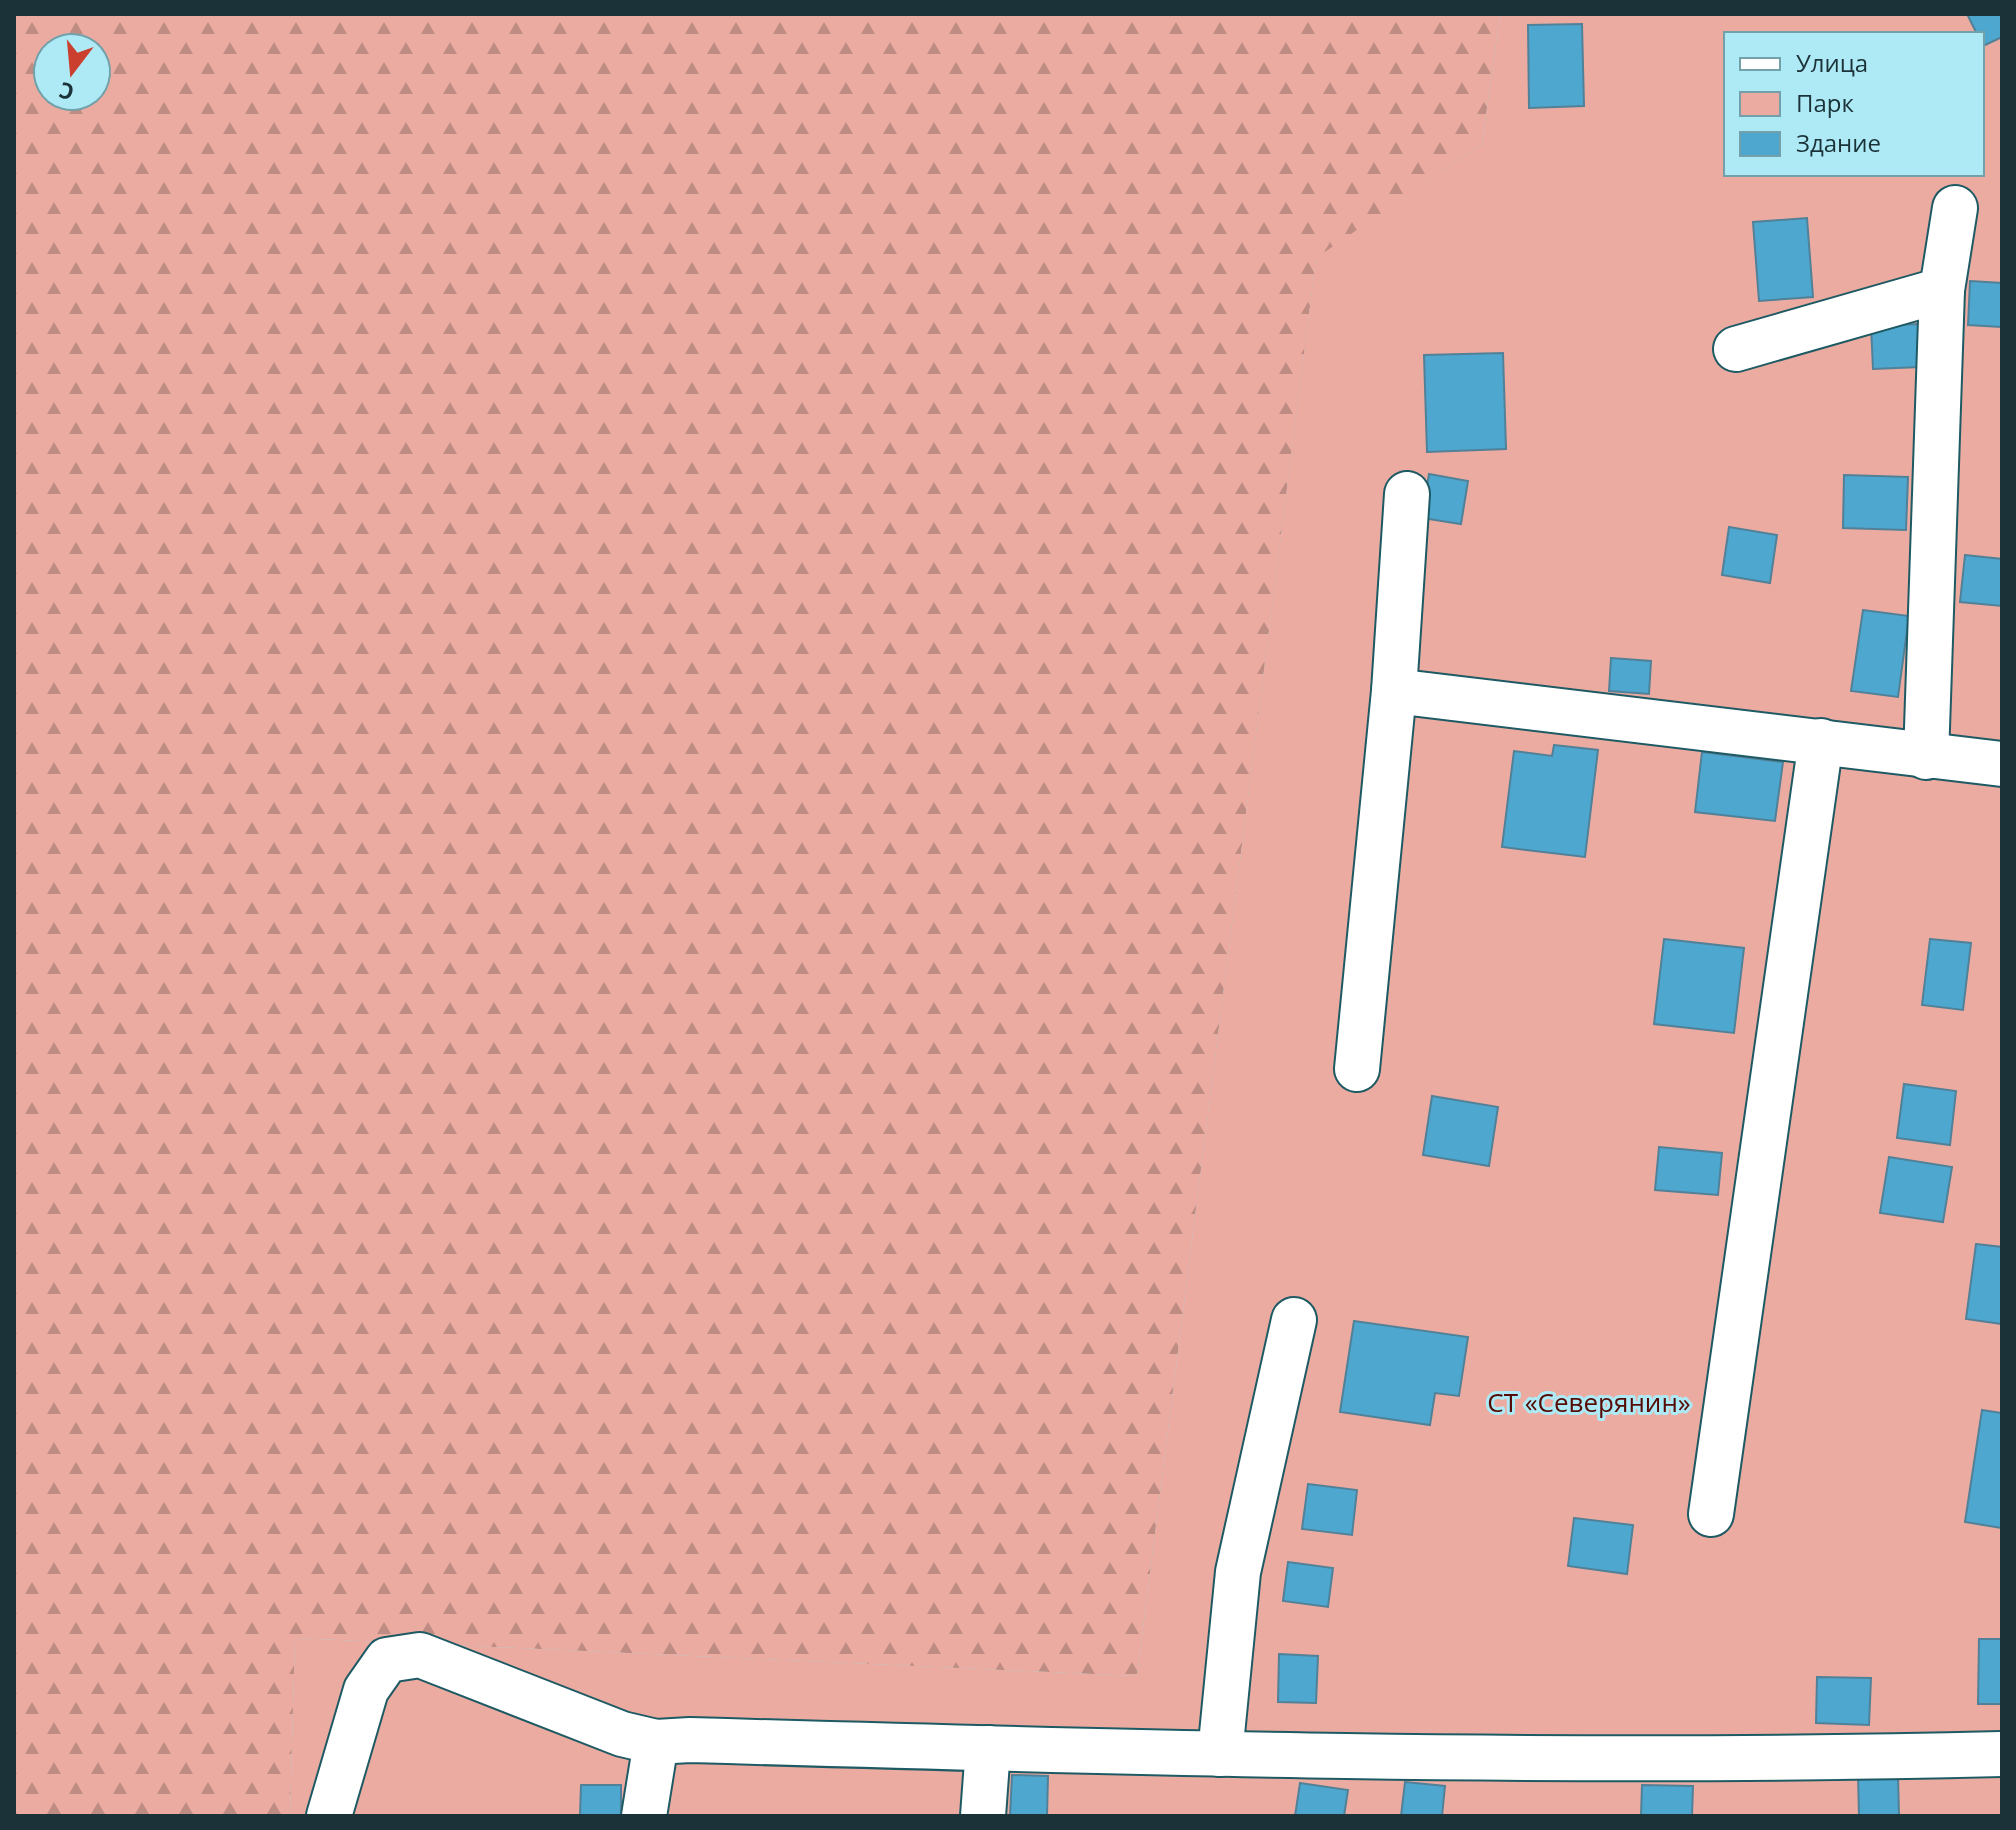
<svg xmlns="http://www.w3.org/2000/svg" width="2016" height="1830" viewBox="0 0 2016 1830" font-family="'Open Sans',sans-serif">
	<defs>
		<pattern id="forest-firs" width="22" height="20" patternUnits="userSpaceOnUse" patternTransform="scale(2)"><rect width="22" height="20" fill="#ebaba0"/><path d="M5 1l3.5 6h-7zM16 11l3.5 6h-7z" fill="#be8c83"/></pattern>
	</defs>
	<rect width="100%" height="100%" fill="#a1dce7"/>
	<!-- forest -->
	<path fill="url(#forest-firs)" fill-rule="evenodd" d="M 14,14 L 1500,14 L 1482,144 L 1316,259 L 1137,1676 L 295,1638 L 290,1816 L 14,1816 ZM 48,48 L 96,48 L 96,96 L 48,96 Z"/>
	<!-- green -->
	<path fill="#ebaba0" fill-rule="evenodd" d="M 1500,14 L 2002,14 L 2002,1816 L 290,1816 L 295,1638 L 1137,1676 L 1316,258 L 1482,144 ZM 1726,34 L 1982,34 L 1982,174 L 1726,174 Z"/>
	<!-- building -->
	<g fill="#4ea7cf" stroke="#518198" stroke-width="2">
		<path d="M 1967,14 L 2002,14 L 2002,37 L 1983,46 L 1982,34 L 1977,34 Z"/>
		<path d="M 1582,24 L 1584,106 L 1529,108 L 1528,25 Z"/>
		<path d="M 1807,218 L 1813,297 L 1759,301 L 1753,222 Z"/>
		<path d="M 1970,281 L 2002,283 L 2001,327 L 1968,325 Z"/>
		<path d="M 1918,324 L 1920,367 L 1873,369 L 1871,326 Z"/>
		<path d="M 1503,353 L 1506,449 L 1427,452 L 1424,355 Z"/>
		<path d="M 1429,474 L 1468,481 L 1461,524 L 1422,518 Z"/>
		<path d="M 1844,475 L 1908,477 L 1906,530 L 1843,528 Z"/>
		<path d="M 1729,527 L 1777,535 L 1770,583 L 1722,575 Z"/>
		<path d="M 1965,555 L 2002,559 L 2002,606 L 1960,602 Z"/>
		<path d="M 1863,610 L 1909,616 L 1898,697 L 1851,691 Z"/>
		<path d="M 1611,658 L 1651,661 L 1649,694 L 1609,691 Z"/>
		<path d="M 1554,745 L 1598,750 L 1585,857 L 1502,847 L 1514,751 L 1552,756 Z"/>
		<path d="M 1702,752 L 1783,762 L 1775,821 L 1695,812 Z"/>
		<path d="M 1664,939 L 1744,948 L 1734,1033 L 1654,1024 Z"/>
		<path d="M 1930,939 L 1971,943 L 1963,1010 L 1922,1005 Z"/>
		<path d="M 1904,1084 L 1956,1091 L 1950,1145 L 1897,1138 Z"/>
		<path d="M 1432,1096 L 1498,1107 L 1489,1166 L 1423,1155 Z"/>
		<path d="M 1659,1147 L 1722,1153 L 1718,1195 L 1655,1190 Z"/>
		<path d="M 1889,1157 L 1952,1167 L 1943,1222 L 1880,1213 Z"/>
		<path d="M 1976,1244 L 2002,1247 L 2002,1324 L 1966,1319 Z"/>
		<path d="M 1354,1321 L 1468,1337 L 1459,1396 L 1435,1393 L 1430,1425 L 1340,1412 Z"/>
		<path d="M 1982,1410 L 2002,1413 L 2002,1528 L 1965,1522 Z"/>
		<path d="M 1308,1484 L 1357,1490 L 1352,1535 L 1302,1529 Z"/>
		<path d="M 1574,1518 L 1633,1525 L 1627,1574 L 1568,1566 Z"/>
		<path d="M 1288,1562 L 1333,1568 L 1328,1607 L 1283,1601 Z"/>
		<path d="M 1979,1639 L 2002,1639 L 2002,1704 L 1978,1704 Z"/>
		<path d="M 1279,1654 L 1318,1656 L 1316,1703 L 1278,1702 Z"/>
		<path d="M 1817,1677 L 1871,1678 L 1869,1725 L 1816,1723 Z"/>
		<path d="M 1012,1775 L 1048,1776 L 1047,1816 L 1010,1816 Z"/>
		<path d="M 1858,1775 L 1898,1775 L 1899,1816 L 1859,1816 Z"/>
		<path d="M 1405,1782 L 1445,1786 L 1442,1816 L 1401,1816 Z"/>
		<path d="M 1300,1783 L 1348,1790 L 1344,1816 L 1295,1816 Z"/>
		<path d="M 581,1785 L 621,1785 L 621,1816 L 580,1816 Z"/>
		<path d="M 1642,1785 L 1693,1786 L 1692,1816 L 1641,1816 Z"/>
	</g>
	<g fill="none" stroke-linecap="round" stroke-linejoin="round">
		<!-- minor casing -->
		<g stroke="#1e5a64" stroke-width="48">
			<g id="minor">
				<path d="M 1736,349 L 1942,290"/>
				<path d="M 1407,494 L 1394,691 L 2002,764"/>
				<path d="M 1926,757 L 1942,290 L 1955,208"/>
				<path d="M 1357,1069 L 1394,691"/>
				<path d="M 1711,1514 L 1821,741"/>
				<path d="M 1220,1754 L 1238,1572 L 1294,1320"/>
				<path d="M 329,1816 L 366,1690 L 387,1660 L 420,1655 L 622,1734 L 656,1742"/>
				<path d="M 644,1816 L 656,1742 L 690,1740 C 1127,1753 1565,1765 2002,1754"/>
				<path d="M 983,1816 L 988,1748"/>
			</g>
		</g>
		<!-- minor -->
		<use href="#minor" stroke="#fff" stroke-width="44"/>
	</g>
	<g text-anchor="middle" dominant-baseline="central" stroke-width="6" stroke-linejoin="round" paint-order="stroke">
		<!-- park labels -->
		<g font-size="26" fill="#560c06" stroke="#aeeaf5">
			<text x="1589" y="1402">СТ «Северянин»</text>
		</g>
	</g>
	<!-- border -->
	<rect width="2016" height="1830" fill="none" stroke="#1b3338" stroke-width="32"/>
	<!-- legend -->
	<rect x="1724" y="32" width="260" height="144" fill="#aeeaf5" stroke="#73a1a9" stroke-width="2"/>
	<rect x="1740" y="58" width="40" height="12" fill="#ffffff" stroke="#73a1a9" stroke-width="2"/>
	<text x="1796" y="72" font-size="24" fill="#1b3338">Улица</text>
	<rect x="1740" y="92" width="40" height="24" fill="#ebaba0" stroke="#73a1a9" stroke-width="2"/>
	<text x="1796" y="112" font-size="24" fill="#1b3338">Парк</text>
	<rect x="1740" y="132" width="40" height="24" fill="#4ea7cf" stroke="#73a1a9" stroke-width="2"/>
	<text x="1796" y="152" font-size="24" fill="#1b3338">Здание</text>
	<!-- north arrow -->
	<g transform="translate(72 72) rotate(196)"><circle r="38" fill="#aeeaf5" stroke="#73a1a9" stroke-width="2"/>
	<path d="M0-6L14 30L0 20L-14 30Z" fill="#cb3f2f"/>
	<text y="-12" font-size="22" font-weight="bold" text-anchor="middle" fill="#1b3338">С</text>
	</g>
</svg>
